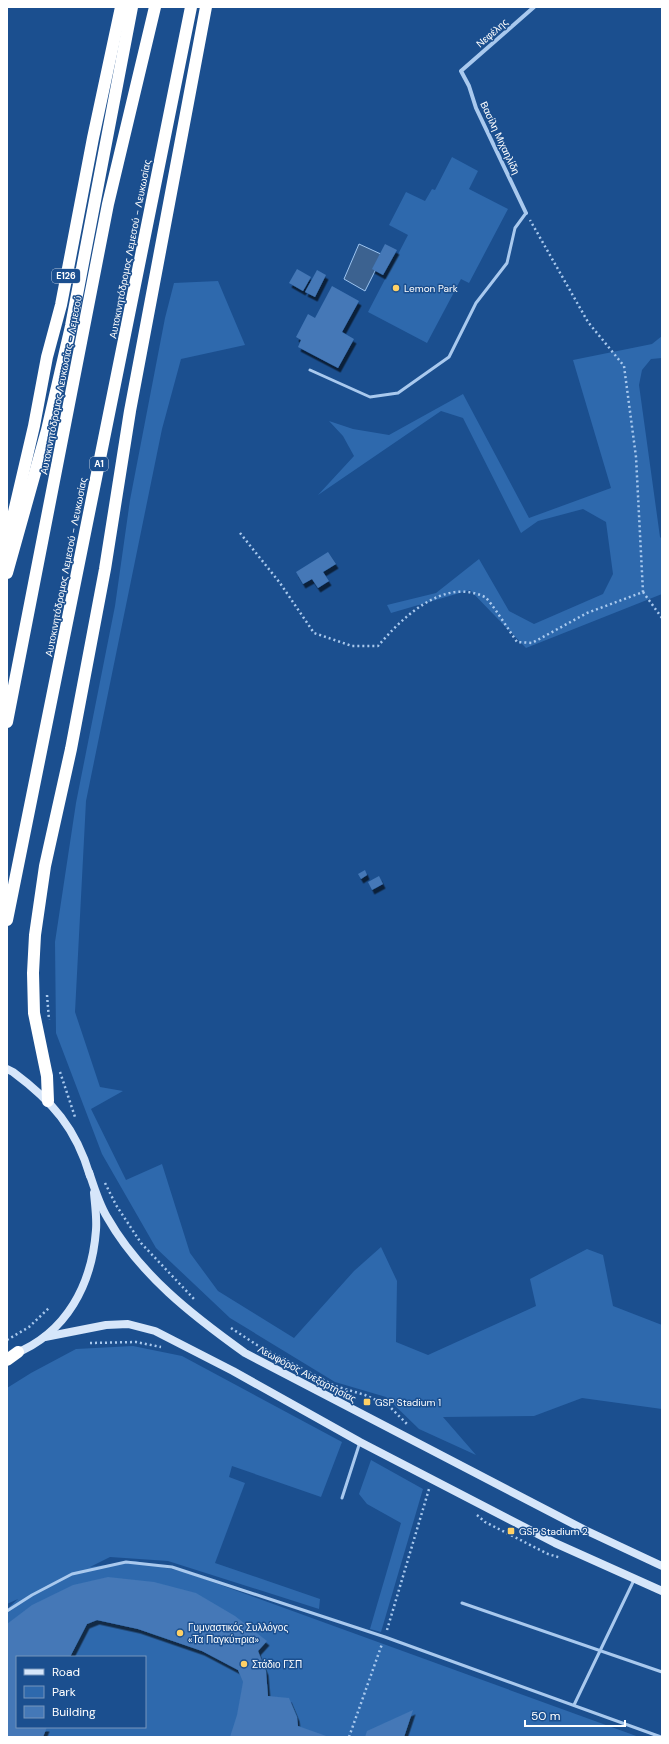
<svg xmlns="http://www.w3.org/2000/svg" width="669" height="1744" viewBox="0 0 669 1744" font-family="'DM Sans',sans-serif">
	<defs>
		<filter id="shadow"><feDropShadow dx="2.5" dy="4.5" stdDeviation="0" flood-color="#0009"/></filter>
	</defs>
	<rect width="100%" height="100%" fill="#1b4f8f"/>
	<!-- green -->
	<g fill="#2e69ad" fill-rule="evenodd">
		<path d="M 452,157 L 478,171 L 469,189 L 508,209 L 469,283 L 461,279 L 427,343 L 368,312 L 408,235 L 389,225 L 406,192 L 425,201 L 432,189 L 435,190 Z"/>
		<path d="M 218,281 L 245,345 L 181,359 L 162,429 L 86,801 L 75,1012 L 100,1087 L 123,1091 L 91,1109 L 126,1180 L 162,1164 L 190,1253 L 218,1291 L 294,1338 L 354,1271 L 381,1247 L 397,1281 L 396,1342 L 428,1355 L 536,1306 L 530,1279 L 587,1249 L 603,1255 L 613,1306 L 662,1325 L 662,1409 L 582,1398 L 534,1416 L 443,1417 L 476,1455 L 419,1429 L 386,1397 L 335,1382 L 230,1318 L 156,1248 L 102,1154 L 56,1033 L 55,942 L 76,803 L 115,606 L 130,500 L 165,318 L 174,283 Z"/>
		<path d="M 662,336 L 662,358 L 651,359 L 642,370 L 639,385 L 660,537 L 662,539 L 662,594 L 526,648 L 470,590 L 391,613 L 387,605 L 436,593 L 479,559 L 509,611 L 534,624 L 603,594 L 613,574 L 606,522 L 583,509 L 538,521 L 521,533 L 463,418 L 441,411 L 318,495 L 354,456 L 343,436 L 329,421 L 353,429 L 389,435 L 463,394 L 529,518 L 611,488 L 573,360 L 652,344 Z"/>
		<path d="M 133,1346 L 182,1356 L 342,1442 L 321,1497 L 232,1466 L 229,1477 L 245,1483 L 215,1563 L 320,1599 L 319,1609 L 168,1561 L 110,1557 L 90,1567 L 135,1561 L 185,1572 L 639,1737 L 7,1737 L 7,1609 L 18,1599 L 7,1604 L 7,1388 L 31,1373 L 76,1349 ZM 17,1657 L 145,1657 L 145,1727 L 17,1727 Z"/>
		<path d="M 371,1460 L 423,1489 L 381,1632 L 370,1629 L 401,1523 L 367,1504 L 359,1494 Z"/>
	</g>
	<!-- water -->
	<path fill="#3c6290" stroke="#9cc4f0" d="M 359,244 L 383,255 L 365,291 L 344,279 Z"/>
	<!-- building -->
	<g fill="#4478b7" filter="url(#shadow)">
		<path d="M 385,244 L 397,250 L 383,275 L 372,269 Z"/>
		<path d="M 297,269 L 311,277 L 303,291 L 289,283 Z"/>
		<path d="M 317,270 L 326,275 L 315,297 L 305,292 Z"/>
		<path d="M 332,286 L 359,301 L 342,332 L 354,339 L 338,368 L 298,347 L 301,340 L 296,337 L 308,314 L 315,318 Z"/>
		<path d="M 328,552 L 336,564 L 323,572 L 329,581 L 318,588 L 312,579 L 303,584 L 296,572 Z"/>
		<path d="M 365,870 L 367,875 L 361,879 L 358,874 Z"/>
		<path d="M 379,876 L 383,884 L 372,890 L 368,882 Z"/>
		<path d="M 108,1577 L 154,1582 L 196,1593 L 235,1616 L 267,1641 L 258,1651 L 266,1671 L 268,1696 L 289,1698 L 297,1717 L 298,1726 L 329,1737 L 230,1737 L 237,1715 L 243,1682 L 238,1670 L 202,1651 L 138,1629 L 97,1620 L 87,1624 L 70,1657 L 17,1657 L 17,1727 L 47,1727 L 43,1737 L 7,1737 L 7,1624 L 32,1605 L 73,1585 Z"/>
		<path d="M 413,1710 L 404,1737 L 365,1737 L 367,1731 Z"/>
	</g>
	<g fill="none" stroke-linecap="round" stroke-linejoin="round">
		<!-- path -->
		<g stroke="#a9c9ee" stroke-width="2.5" stroke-dasharray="2 3" stroke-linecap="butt">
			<path d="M 240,533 L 280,583 L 314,633 L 352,646 L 378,646 C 402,618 443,577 485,597 C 490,600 512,635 517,642 L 532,643 L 587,613 L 643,592 L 636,457 L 624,366 L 588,322 L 530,220"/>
			<path d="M 643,592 L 662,618"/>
			<path d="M 47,995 L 49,1020"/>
			<path d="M 60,1072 L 75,1117"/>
			<path d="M 105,1183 L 116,1205 L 141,1243 L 194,1299"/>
			<path d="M 231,1328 L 257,1345 L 335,1386 L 365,1395 L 389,1406 L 407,1424"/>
			<path d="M 7,1340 L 29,1327 L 50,1307"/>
			<path d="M 90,1343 L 136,1342 L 161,1347"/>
			<path d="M 477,1515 L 485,1522 L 548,1554 L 561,1558"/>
			<path d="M 387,1630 L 429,1489"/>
			<path d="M 349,1737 L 382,1644"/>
		</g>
		<!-- lane -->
		<g stroke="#a9c9ee" stroke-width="3">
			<path d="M 310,370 L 370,397 L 398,393 L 449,357 L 476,303 L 507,263 L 515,228 L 526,213"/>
			<path d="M 342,1498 L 360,1442"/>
			<path d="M 462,1603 L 662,1672"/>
			<path d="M 7,1611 L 32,1595 L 72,1574 L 126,1562 L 172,1567 L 385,1637 L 661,1737"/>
			<path d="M 574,1705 L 634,1580"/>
		</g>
		<!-- street -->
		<path stroke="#a9c9ee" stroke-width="4" d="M 526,213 L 476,108 L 469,86 L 461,71 L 534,7"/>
		<!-- secondary -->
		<g stroke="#d6e6fa" stroke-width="8">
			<path d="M 7,1069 L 13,1072 C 52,1101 76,1128 90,1176"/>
			<path d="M 89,1172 C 94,1187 99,1204 107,1217 C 140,1275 192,1315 245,1353 L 585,1530 L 662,1566"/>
			<path d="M 45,1337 L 106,1325 L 128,1324 L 155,1331 L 233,1371 L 360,1442 L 555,1543 L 662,1591"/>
			<path d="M 14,1354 C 67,1333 92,1284 96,1230 C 97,1218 95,1205 94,1193"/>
		</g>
		<!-- highway -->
		<g stroke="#fff" stroke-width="12">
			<path d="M 7,542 L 34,426 L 47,357 L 61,305 L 93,138 L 121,7"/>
			<path d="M 7,573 L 47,430 L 71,326 L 132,7"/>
			<path d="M 7,722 L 108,204 L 155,7"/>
			<path d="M 7,920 L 191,7"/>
			<path d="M 48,1101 L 47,1076 L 34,1013 L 33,973 L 35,935 L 45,866 L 71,749 L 105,569 L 130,411 L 206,7"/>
			<path d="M 7,1360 L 18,1352"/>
		</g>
	</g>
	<!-- markers -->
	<g fill="#ffd166" stroke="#1b4f8f" stroke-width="1.5">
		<circle cx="396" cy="288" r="4"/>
		<rect x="363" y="1398" width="8" height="8" rx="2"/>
		<rect x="507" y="1527" width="8" height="8" rx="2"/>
		<circle cx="180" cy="1633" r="4"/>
		<circle cx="244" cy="1664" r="4"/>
	</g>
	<g text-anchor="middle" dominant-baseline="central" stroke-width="3" stroke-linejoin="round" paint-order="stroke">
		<!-- shield labels -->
		<g fill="#1b4f8f" stroke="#bbcadd" stroke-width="1">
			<rect x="52" y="269" width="28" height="14" rx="3"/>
			<rect x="90" y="457" width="18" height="14" rx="3"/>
		</g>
		<g font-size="9" font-weight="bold" fill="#fff">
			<text x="66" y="276">E126</text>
			<text x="99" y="464">A1</text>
		</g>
		<!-- street labels -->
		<g font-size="10" fill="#fff" stroke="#1b4f8f">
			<text transform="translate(492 33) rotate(-41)">Νεφέλης</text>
			<text transform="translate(500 138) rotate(65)">Βασίλη Μιχαηλίδη</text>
			<text transform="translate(130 249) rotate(-79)">Αυτοκινητόδρομος Λεμεσού - Λευκωσίας</text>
			<text transform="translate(61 385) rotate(-79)">Αυτοκινητόδρομος Λευκωσίας - Λεμεσού</text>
			<text transform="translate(66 567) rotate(-79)">Αυτοκινητόδρομος Λεμεσού - Λευκωσίας</text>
			<text transform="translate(307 1374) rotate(28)">Λεωφόρος Ανεξαρτησίας</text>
		</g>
		<!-- poi labels -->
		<g font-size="10" fill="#fff" stroke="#1b4f8f" text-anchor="start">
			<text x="404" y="288">Lemon Park</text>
			<text x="375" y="1402">GSP Stadium 1</text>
			<text x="519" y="1531">GSP Stadium 2</text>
			<text x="188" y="1627">Γυμναστικός Συλλόγος<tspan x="188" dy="12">«Τα Παγκύπρια»</tspan></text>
			<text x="252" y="1664">Στάδιο ΓΣΠ</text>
		</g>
	</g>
	<!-- border -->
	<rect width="669" height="1744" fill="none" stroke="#ffffff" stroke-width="16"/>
	<!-- legend -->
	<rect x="16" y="1656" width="130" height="72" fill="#1b4f8f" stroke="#7695bc"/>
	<rect x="24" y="1669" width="20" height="6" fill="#d6e6fa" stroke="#7695bc"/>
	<text x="52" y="1676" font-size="12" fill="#ffffff">Road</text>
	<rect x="24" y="1686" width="20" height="12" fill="#2e69ad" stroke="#7695bc"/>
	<text x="52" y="1696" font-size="12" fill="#ffffff">Park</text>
	<rect x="24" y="1706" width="20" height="12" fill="#4478b7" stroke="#7695bc"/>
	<text x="52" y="1716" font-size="12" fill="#ffffff">Building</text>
	<!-- scale -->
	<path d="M525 1720v6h100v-6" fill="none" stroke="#ffffff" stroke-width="2"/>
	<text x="531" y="1720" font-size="12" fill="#ffffff" stroke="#1b4f8f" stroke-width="3" paint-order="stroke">50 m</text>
</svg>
